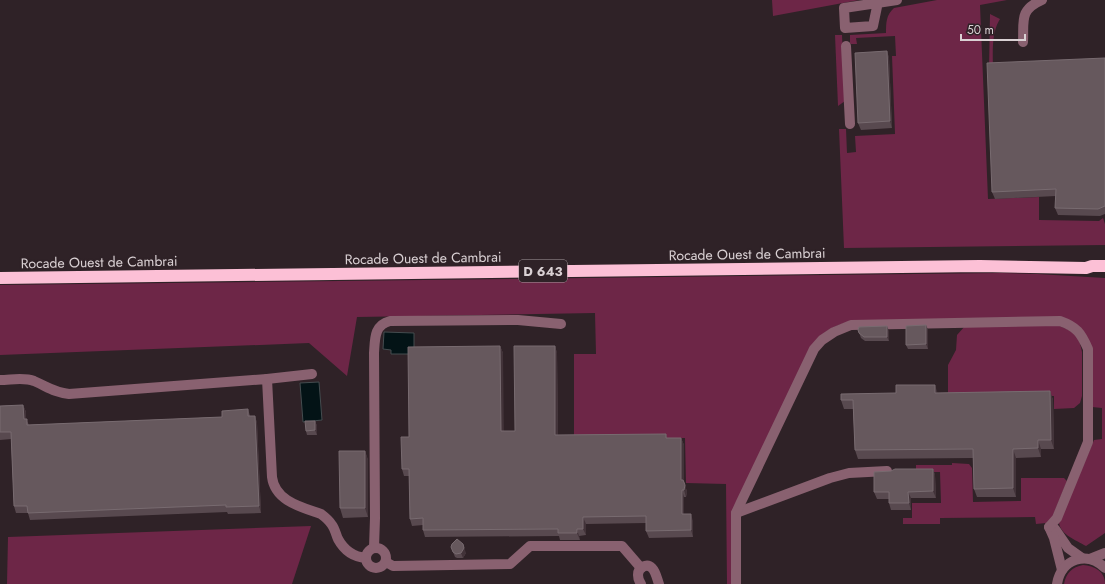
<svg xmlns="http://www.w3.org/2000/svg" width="1105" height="584" viewBox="0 0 1105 584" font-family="Jost,sans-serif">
	<rect width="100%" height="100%" fill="#2f2227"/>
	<!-- green -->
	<g fill="#6d2647">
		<path d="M 772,0 L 859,0 L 773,16 Z"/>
		<path d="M 937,0 L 1007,0 L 980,5 L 988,199 L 1039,197 L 1039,220 L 1099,221 L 1103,218 L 1105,224 L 1105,245 L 844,248 L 839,129 L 846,129 L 847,153 L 856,152 L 855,136 L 895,134 L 892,56 L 896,56 L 895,36 L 856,38 L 857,44 L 851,44 L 850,43 L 850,35 L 886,33 C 886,23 886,15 894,8 Z"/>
		<path d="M 990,14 L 1000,19 C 991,33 993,53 993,70 L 989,70 Z"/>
		<path d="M 835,35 L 842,35 L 845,101 L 838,106 Z"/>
		<path d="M 1002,273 L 1037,274 L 1105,278 L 1105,533 L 1086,546 C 1076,540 1061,535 1059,523 L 1094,440 L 1102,439 L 1102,408 L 1092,407 L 1091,353 L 1078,326 L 848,322 C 836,325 827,330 818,338 L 738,499 L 735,584 L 727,584 L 726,484 L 686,483 L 685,438 L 574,439 L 574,354 L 596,354 L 595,313 L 357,317 L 347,376 L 309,343 L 0,355 L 0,285 Z"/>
		<path d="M 1057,325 C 1073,331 1079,334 1082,352 L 1082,396 L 1080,403 L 1074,408 L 1054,409 L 1054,396 L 948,398 L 948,365 L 956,350 L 957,335 L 965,326 Z"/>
		<path d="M 952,463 L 969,464 L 972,468 L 973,502 L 1021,501 L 1021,478 L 1064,478 L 1067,481 L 1052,518 L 1046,523 L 1036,524 L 1035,517 L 940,518 L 940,524 L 903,524 L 903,518 L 912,518 L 912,503 L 941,503 L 940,472 L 916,472 L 916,465 L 952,465 Z"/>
		<path d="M 311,526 L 292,584 L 7,584 L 8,537 Z"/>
		<path d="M 1083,565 C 1094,566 1105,571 1105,584 L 1064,584 C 1066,573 1072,567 1083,565 Z"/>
	</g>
	<!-- water -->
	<g fill="#031316" stroke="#444c4f">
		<path d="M 384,332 L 414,333 L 414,351 L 408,354 L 391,354 L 391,350 L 383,349 Z"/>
		<path d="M 319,382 L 322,420 L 303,422 L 300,383 Z"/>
	</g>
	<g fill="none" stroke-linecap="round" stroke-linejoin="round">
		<!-- minor -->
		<g stroke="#896170" stroke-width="10">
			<path d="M 878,2 L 873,26 L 845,28 L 844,8 L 897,0"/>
			<path d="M 1023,42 C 1024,21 1019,10 1042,0"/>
			<path d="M 846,46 L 850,124"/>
			<path d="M 267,379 L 312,374"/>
			<path d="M 0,380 C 11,380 24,377 34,381 C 48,387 53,392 69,394 L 267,379 L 272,477 C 275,501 301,507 321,514 C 325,517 329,520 332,525 C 335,529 336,535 338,539 C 344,550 354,557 366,558"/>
			<path d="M 736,513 L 830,478 L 849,473 L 887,471"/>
			<path d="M 1049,527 L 1055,529 L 1068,548 L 1082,558"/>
			<path d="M 1050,529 L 1054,538 L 1062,570"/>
			<circle cx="376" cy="558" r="10"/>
			<path d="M 374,548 L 375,518 L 374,353 C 375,339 374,325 390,321 L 518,320 L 561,324"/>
			<path d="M 1090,559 L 1105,553"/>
			<path d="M 386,562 L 393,566 L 510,564 L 530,546 L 622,546 L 641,568"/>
			<path d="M 641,584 C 639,581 638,578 638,575 C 638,567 647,563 652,568 C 656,572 657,579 659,584"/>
			<path d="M 736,584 L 736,513 L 741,502 L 814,349 L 822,340 L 834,332 L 851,325 L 1060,321 C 1077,327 1081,333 1088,349 L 1088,442 L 1057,518 L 1049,527"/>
			<path d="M 1057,584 C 1061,559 1087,550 1105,568"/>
		</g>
		<!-- highway -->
		<path stroke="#fcc0d6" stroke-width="12" d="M 0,278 L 980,266 L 1086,268 L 1092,266 L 1105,266"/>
	</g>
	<!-- wall -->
	<g fill="#58494f">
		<path d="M 887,51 L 889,58 L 892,128 L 861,130 L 858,123 Z"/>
		<path d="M 1105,58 L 1105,214 L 1100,216 L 1058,215 L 1055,208 L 1056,196 L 995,199 L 992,192 Z"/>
		<path d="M 926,325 L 928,330 L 928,349 L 908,349 L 906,345 Z"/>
		<path d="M 858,330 L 889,331 L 889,341 L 865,341 L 861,338 Z"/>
		<path d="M 500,346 L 503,353 L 503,431 L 515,431 L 555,346 L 557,353 L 558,435 L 666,434 L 667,438 L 681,438 L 684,445 L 684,481 L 687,492 L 686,497 L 684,497 L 684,514 L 693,521 L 693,537 L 649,538 L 646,531 L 646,523 L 586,524 L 586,535 L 579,536 L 580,540 L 560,540 L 559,536 L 425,537 L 423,530 L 423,525 L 412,526 L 410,519 L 409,476 L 404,476 L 402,469 L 409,437 Z"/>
		<path d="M 1050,391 L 1053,400 L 1054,449 L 1041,449 L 1041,457 L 1016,458 L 1016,497 L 977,497 L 974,489 L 973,458 L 858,459 L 855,450 L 853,409 L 844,409 L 841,400 L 938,393 Z"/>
		<path d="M 23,405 L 26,412 L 26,419 L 29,425 L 222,417 L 248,409 L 250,416 L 255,416 L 257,423 L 261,513 L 228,514 L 227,512 L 30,520 L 28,513 L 16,513 L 14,506 L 11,439 L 0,440 L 0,406 Z"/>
		<path d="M 315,421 L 317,426 L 317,435 L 307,435 L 306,431 Z"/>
		<path d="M 365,451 L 368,460 L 368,517 L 343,518 L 340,508 Z"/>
		<path d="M 933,469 L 935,475 L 936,498 L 911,498 L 911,510 L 891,510 L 889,503 L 889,499 L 877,499 L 874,492 Z"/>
		<path d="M 451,547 L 466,553 L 463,558 L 457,558 L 455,557 Z"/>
	</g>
	<!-- shaded-wall -->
	<g fill="#423339">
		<path d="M 887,51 L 889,58 L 892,128 L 890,121 Z"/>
		<path d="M 926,325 L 928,330 L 928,349 L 926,344 Z"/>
		<path d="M 887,326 L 889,331 L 889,341 L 887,337 Z"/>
		<path d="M 500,346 L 503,353 L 504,438 L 501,431 Z"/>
		<path d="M 555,346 L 557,353 L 558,442 L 555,435 Z"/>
		<path d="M 935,385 L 938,394 L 935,393 Z"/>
		<path d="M 1050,391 L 1053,400 L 1054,449 L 1051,440 Z"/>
		<path d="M 23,405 L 26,412 L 26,426 L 24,419 Z"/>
		<path d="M 255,416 L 257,423 L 261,513 L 259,506 Z"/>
		<path d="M 315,421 L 317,426 L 317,435 L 315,430 Z"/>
		<path d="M 681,438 L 684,445 L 684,481 L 687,492 L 686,497 L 684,490 L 681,480 Z"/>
		<path d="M 1038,440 L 1041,449 L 1041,457 L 1038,448 Z"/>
		<path d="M 1013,449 L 1016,458 L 1016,497 L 1013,488 Z"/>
		<path d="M 365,451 L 368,460 L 368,517 L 365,508 Z"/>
		<path d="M 933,469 L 935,475 L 936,498 L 933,491 Z"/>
		<path d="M 682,490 L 684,497 L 684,521 L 682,514 Z"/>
		<path d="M 908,492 L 911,498 L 911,510 L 909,503 Z"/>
		<path d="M 691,514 L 693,521 L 693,537 L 691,530 Z"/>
		<path d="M 583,517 L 586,524 L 586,535 L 583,529 Z"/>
		<path d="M 577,529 L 579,536 L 580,540 L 577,533 Z"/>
		<path d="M 463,544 L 466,553 L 463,558 L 461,553 Z"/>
	</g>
	<!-- building -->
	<g fill="#66585d" stroke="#786b70">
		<path d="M 887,51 L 890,121 L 858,123 L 855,53 Z"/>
		<path d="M 1105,58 L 1105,206 L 1098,209 L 1055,208 L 1056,189 L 992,192 L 987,63 Z"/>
		<path d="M 926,325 L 926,344 L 906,345 L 906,326 Z"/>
		<path d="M 887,326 L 887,337 L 864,337 L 859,333 L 858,330 L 859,327 Z"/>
		<path d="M 500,346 L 501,431 L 515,431 L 514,346 L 555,346 L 555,435 L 666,434 L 666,438 L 681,438 L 681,480 L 683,480 L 685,485 L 684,490 L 682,490 L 682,514 L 691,514 L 691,530 L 646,531 L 646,516 L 583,517 L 583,529 L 577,529 L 577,533 L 558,533 L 558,529 L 423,530 L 423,518 L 410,519 L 409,469 L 402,469 L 401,437 L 409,437 L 408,347 Z"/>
		<path d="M 896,385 L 935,385 L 935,393 L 1050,391 L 1051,440 L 1038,440 L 1038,448 L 1013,449 L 1013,488 L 974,489 L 973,449 L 855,450 L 853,400 L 841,400 L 841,394 L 896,393 Z"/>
		<path d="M 23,405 L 24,419 L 27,419 L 27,425 L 222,417 L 222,411 L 248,409 L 248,416 L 255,416 L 259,506 L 226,507 L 226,505 L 28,513 L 27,506 L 14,506 L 11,432 L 0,432 L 0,406 Z"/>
		<path d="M 305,421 L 315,421 L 315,430 L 306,431 Z"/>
		<path d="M 339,451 L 365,451 L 365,508 L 340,508 Z"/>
		<path d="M 895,469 L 933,469 L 933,491 L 908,492 L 909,503 L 889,503 L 889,492 L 874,492 L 874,472 L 891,471 Z"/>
		<path d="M 457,539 L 463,544 L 464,548 L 461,553 L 456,554 L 453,552 L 451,547 L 452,544 Z"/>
	</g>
	<g text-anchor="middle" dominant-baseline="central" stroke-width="4" stroke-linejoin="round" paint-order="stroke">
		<!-- shield labels -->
		<rect fill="#2f2227" stroke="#a79ca0" stroke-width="1" x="519" y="260" width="48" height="22" rx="3"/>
		<g font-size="13" font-weight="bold" fill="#dad1d4">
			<text x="543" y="271">D 643</text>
		</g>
		<!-- street labels -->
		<g font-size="14" fill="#dad1d4" stroke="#2f2227">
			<text transform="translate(747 254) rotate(-1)">Rocade Ouest de Cambrai</text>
			<text transform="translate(423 258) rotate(-1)">Rocade Ouest de Cambrai</text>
			<text transform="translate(99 262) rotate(-1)">Rocade Ouest de Cambrai</text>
		</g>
	</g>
	<!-- scale -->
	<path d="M961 34v6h64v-6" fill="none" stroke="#dad1d4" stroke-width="2"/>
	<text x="967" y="34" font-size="12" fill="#dad1d4" stroke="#2f2227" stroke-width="3" paint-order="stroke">50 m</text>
</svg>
